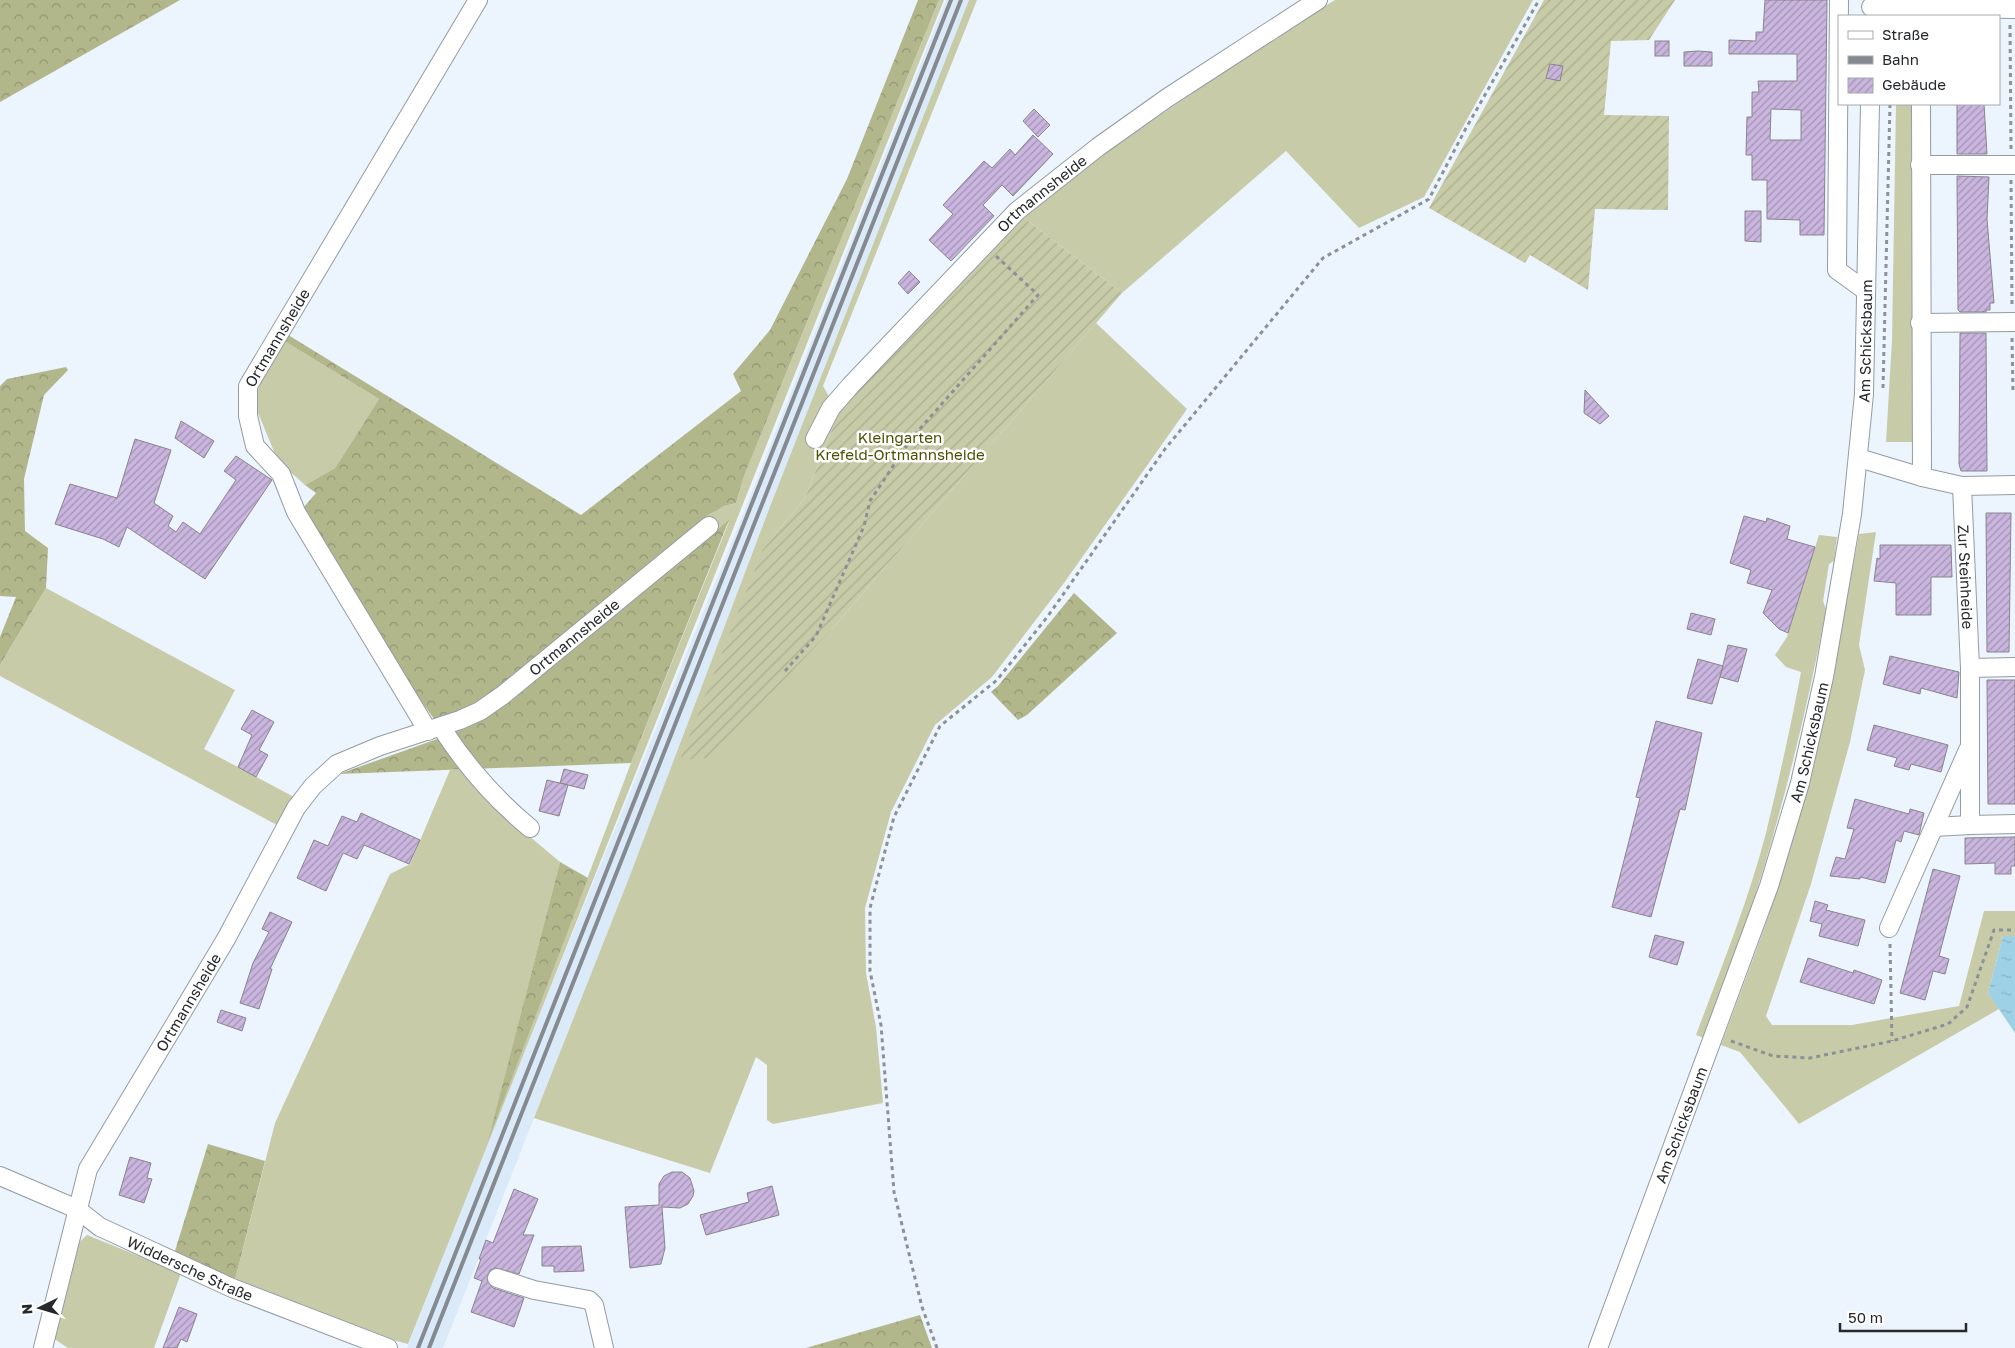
<svg xmlns="http://www.w3.org/2000/svg" width="2015" height="1348" viewBox="0 0 2015 1348" font-family="'Golos Text',sans-serif">
	<defs>
		<pattern id="forest-crowns" width="20" height="18" patternUnits="userSpaceOnUse" patternTransform="scale(1.25)"><rect width="20" height="18" fill="#b2b78b"/><path d="M2 6a3 3 0 1 1 6 0M12 15a3 3 0 1 1 6 0" fill="none" stroke="#919572"/></pattern>
		<pattern id="garden-furrows" width="10" height="10" patternUnits="userSpaceOnUse" patternTransform="scale(1.25)"><rect width="10" height="10" fill="#c7cba7"/><path d="M-1 1l2-2M0 10L10 0M9 11l2-2" fill="none" stroke="#abae90"/></pattern>
		<pattern id="water-ripples" width="26" height="14" patternUnits="userSpaceOnUse" patternTransform="scale(1.25)"><rect width="26" height="14" fill="#9ed1e5"/><path d="M2 4q2-2 4 0t4 0M15 11q2-2 4 0t4 0" fill="none" stroke="#88b3c5"/></pattern>
		<pattern id="building-hatch" width="6" height="6" patternUnits="userSpaceOnUse" patternTransform="scale(1.25)"><rect width="6" height="6" fill="#c9b5de"/><path d="M-1 1l2-2M0 6l6-6M5 7l2-2" fill="none" stroke="#a393b4"/></pattern>
	</defs>
	<rect width="100%" height="100%" fill="#ecf4fd"/>
	<!-- built -->
	<path fill="#dbeaf8" d="M 946,0 L 969,0 L 771,504 L 629,878 L 443,1348 L 407,1348 L 488,1141 L 742,517 Z"/>
	<!-- grass -->
	<g fill="#c7cba7">
		<path d="M 939,0 L 944,0 L 408,1344 L 355,1330 L 234,1284 L 275,1123 L 390,874 L 410,864 L 450,770 L 462,770 L 510,820 L 560,862 L 490,1135 L 631,763 L 729,522 L 715,532 L 707,516 L 724,506 L 736,503 L 744,476 Z"/>
		<path d="M 969,0 L 977,0 L 823,386 L 831,400 L 806,444 L 817,448 L 831,420 L 838,414 L 805,498 L 763,549 L 832,629 L 1096,323 L 1187,409 L 1064,583 L 992,677 L 935,725 L 891,812 L 865,908 L 866,973 L 876,1027 L 883,1103 L 773,1124 L 767,1120 L 767,1065 L 756,1057 L 710,1173 L 534,1118 L 629,878 L 771,504 Z"/>
		<path d="M 1335,0 L 1533,0 L 1424,197 L 1359,228 L 1286,151 L 1122,293 L 1024,218 L 1097,159 L 1249,54 Z"/>
		<path d="M 1896,104 L 1911,104 L 1914,442 L 1886,442 L 1892,340 Z"/>
		<path d="M 281,339 L 379,399 L 335,468 L 305,485 L 278,461 L 258,413 L 257,396 L 261,374 Z"/>
		<path d="M 1876,532 L 1859,645 L 1865,670 L 1850,742 L 1811,884 L 1766,1016 L 1772,1025 L 1852,1025 L 1959,1006 L 1984,911 L 2015,911 L 2015,936 L 2003,936 L 1988,993 L 1999,1009 L 1799,1124 L 1740,1052 L 1721,1045 C 1742,988 1765,931 1782,874 C 1816,762 1838,648 1859,534 Z"/>
		<path d="M 1819,535 L 1837,537 L 1834,561 L 1829,564 L 1823,601 L 1826,609 C 1810,696 1789,782 1764,867 C 1747,924 1724,981 1704,1038 L 1696,1035 C 1721,968 1748,902 1766,833 C 1779,779 1791,726 1801,672 L 1786,667 L 1775,655 L 1787,637 Z"/>
		<path d="M 46,588 L 235,690 L 204,749 L 294,797 L 277,825 L 0,676 L 0,665 Z"/>
		<path d="M 87,1235 L 181,1273 L 154,1348 L 68,1348 L 53,1338 L 75,1246 Z"/>
	</g>
	<!-- forest -->
	<g fill="url(#forest-crowns)">
		<path d="M 0,0 L 180,0 L 0,102 Z"/>
		<path d="M 918,0 L 939,0 L 744,476 L 736,503 L 724,506 L 707,516 L 493,693 L 437,723 L 414,691 L 303,508 L 316,493 L 305,485 L 335,468 L 379,399 L 281,339 L 285,333 L 581,515 L 741,391 L 733,374 L 770,330 L 847,179 Z"/>
		<path d="M 66,367 L 68,370 L 44,395 L 24,479 L 25,531 L 48,548 L 46,588 L 0,665 L 0,637 L 16,597 L 0,596 L 0,386 L 7,379 Z"/>
		<path d="M 729,520 L 631,763 L 339,774 L 454,733 L 510,702 Z"/>
		<path d="M 1074,593 L 1117,633 L 1027,715 L 1018,720 L 991,692 L 998,686 Z"/>
		<path d="M 560,862 L 588,878 L 488,1141 Z"/>
		<path d="M 208,1144 L 265,1161 L 234,1284 L 174,1254 Z"/>
		<path d="M 920,1315 L 932,1348 L 806,1348 Z"/>
	</g>
	<!-- garden -->
	<g fill="url(#garden-furrows)">
		<path d="M 1544,0 L 1675,0 L 1649,40 L 1611,41 L 1604,115 L 1669,116 L 1668,210 L 1595,209 L 1588,290 L 1530,255 L 1525,263 L 1429,208 Z"/>
		<path d="M 1024,218 L 1122,293 L 832,629 L 710,758 L 680,760 L 763,549 L 805,498 L 838,414 L 848,401 Z"/>
	</g>
	<!-- water -->
	<path fill="url(#water-ripples)" d="M 2003,936 L 2015,936 L 2015,1033 L 1988,993 Z"/>
	<!-- building -->
	<g fill="url(#building-hatch)" stroke="#89848e" fill-rule="evenodd">
		<path d="M 1765,0 L 1827,0 L 1824,235 L 1800,235 L 1800,220 L 1767,219 L 1767,180 L 1752,180 L 1752,155 L 1746,155 L 1747,117 L 1752,117 L 1752,92 L 1759,92 L 1758,81 L 1797,81 L 1797,54 L 1729,54 L 1729,40 L 1756,41 L 1756,32 L 1763,32 ZM 1771,109 L 1801,110 L 1801,140 L 1770,140 Z"/>
		<rect x="1655" y="41" width="14" height="15"/>
		<path d="M 1698,51 L 1712,52 L 1712,66 L 1684,66 L 1684,52 Z"/>
		<path d="M 1550,64 L 1563,66 L 1560,81 L 1546,78 Z"/>
		<path d="M 1957,104 L 1984,104 L 1987,154 L 1957,154 Z"/>
		<path d="M 1034,109 L 1050,125 L 1038,137 L 1023,121 Z"/>
		<path d="M 1033,135 L 1053,154 L 1013,196 L 1002,185 L 983,205 L 994,216 L 951,261 L 929,240 L 953,214 L 943,205 L 984,161 L 992,168 L 1010,149 L 1015,155 Z"/>
		<path d="M 1957,176 L 1989,177 L 1987,219 L 1994,303 L 1990,303 L 1990,310 L 1986,310 L 1986,312 L 1960,312 L 1958,310 Z"/>
		<path d="M 1745,211 L 1761,211 L 1761,242 L 1745,241 Z"/>
		<path d="M 909,271 L 920,282 L 908,294 L 898,283 Z"/>
		<path d="M 1960,333 L 1986,333 L 1987,471 L 1961,471 L 1959,464 Z"/>
		<path d="M 1585,390 L 1609,416 L 1600,424 L 1584,413 Z"/>
		<path d="M 181,421 L 214,441 L 204,458 L 175,438 Z"/>
		<path d="M 135,439 L 171,450 L 154,503 L 173,516 L 168,526 L 176,532 L 183,522 L 200,534 L 236,480 L 224,471 L 236,456 L 272,480 L 205,579 L 127,527 L 119,547 L 103,539 L 55,524 L 70,484 L 117,498 Z"/>
		<path d="M 1986,513 L 2011,513 L 2009,652 L 1987,652 Z"/>
		<path d="M 1744,516 L 1766,522 L 1767,518 L 1790,526 L 1787,539 L 1815,547 L 1788,633 L 1779,629 L 1763,613 L 1772,590 L 1747,583 L 1751,570 L 1730,563 Z"/>
		<path d="M 1880,545 L 1951,545 L 1952,577 L 1931,577 L 1931,615 L 1896,615 L 1896,583 L 1874,581 L 1877,558 L 1880,559 Z"/>
		<path d="M 1691,613 L 1715,619 L 1711,635 L 1687,629 Z"/>
		<path d="M 1728,645 L 1747,649 L 1738,682 L 1720,677 Z"/>
		<path d="M 1890,656 L 1959,672 L 1957,698 L 1921,688 L 1920,694 L 1883,684 Z"/>
		<path d="M 1698,659 L 1723,666 L 1712,704 L 1687,698 Z"/>
		<path d="M 1987,680 L 2015,680 L 2015,804 L 1988,804 Z"/>
		<path d="M 252,710 L 274,722 L 259,750 L 268,755 L 256,777 L 238,767 L 252,735 L 241,729 Z"/>
		<path d="M 1656,721 L 1702,733 L 1685,810 L 1680,809 L 1651,917 L 1612,907 L 1640,798 L 1636,797 Z"/>
		<path d="M 1874,725 L 1948,745 L 1941,772 L 1911,764 L 1909,770 L 1894,766 L 1897,758 L 1867,750 Z"/>
		<path d="M 564,769 L 588,775 L 584,789 L 560,783 Z"/>
		<path d="M 547,780 L 568,785 L 559,816 L 539,811 Z"/>
		<path d="M 1855,799 L 1909,814 L 1910,809 L 1924,813 L 1919,835 L 1904,831 L 1901,842 L 1896,840 L 1885,883 L 1860,877 L 1860,879 L 1830,876 L 1836,857 L 1845,859 L 1854,829 L 1847,828 Z"/>
		<path d="M 361,813 L 420,840 L 409,864 L 364,845 L 357,859 L 343,853 L 326,891 L 297,878 L 314,840 L 328,846 L 342,816 L 357,822 Z"/>
		<path d="M 2015,837 L 2015,866 L 2011,866 L 2011,874 L 1995,874 L 1995,863 L 1965,864 L 1965,838 Z"/>
		<path d="M 1933,869 L 1960,876 L 1939,956 L 1949,959 L 1945,974 L 1933,971 L 1925,1000 L 1900,993 Z"/>
		<path d="M 1815,901 L 1828,905 L 1826,910 L 1865,920 L 1858,946 L 1819,936 L 1822,924 L 1810,921 Z"/>
		<path d="M 270,912 L 292,922 L 270,969 L 272,969 L 259,1009 L 240,1003 L 253,963 L 269,932 L 262,929 Z"/>
		<path d="M 1655,935 L 1684,942 L 1677,965 L 1649,957 Z"/>
		<path d="M 1808,958 L 1853,973 L 1854,970 L 1882,980 L 1874,1004 L 1800,982 Z"/>
		<path d="M 221,1010 L 246,1018 L 242,1031 L 217,1022 Z"/>
		<path d="M 130,1157 L 151,1163 L 147,1178 L 152,1179 L 144,1203 L 119,1195 Z"/>
		<path d="M 672,1172 L 682,1172 L 690,1178 L 694,1191 L 693,1196 L 688,1204 L 680,1208 L 662,1207 L 665,1248 L 661,1264 L 630,1268 L 625,1207 L 659,1205 L 659,1184 L 664,1176 Z"/>
		<path d="M 772,1186 L 779,1215 L 706,1235 L 700,1215 L 749,1202 L 747,1193 Z"/>
		<path d="M 514,1189 L 538,1199 L 523,1235 L 534,1235 L 519,1274 L 495,1268 L 490,1270 L 487,1280 L 493,1288 L 524,1298 L 514,1327 L 471,1312 L 482,1281 L 474,1278 L 481,1259 L 479,1259 L 486,1240 L 493,1243 Z"/>
		<path d="M 581,1246 L 584,1271 L 554,1272 L 554,1266 L 542,1266 L 542,1247 Z"/>
		<path d="M 179,1307 L 197,1314 L 187,1342 L 181,1339 L 177,1348 L 163,1348 Z"/>
	</g>
	<g fill="none" stroke-linecap="round" stroke-linejoin="round">
		<!-- minor casing -->
		<g stroke="#939ca3" stroke-width="20">
			<g id="minor">
				<path d="M 1839,0 L 1837,270 L 1866,291"/>
				<path d="M 1871,7 L 2015,9"/>
				<path d="M 1921,104 L 1922,477"/>
				<path d="M 1920,165 L 2015,165"/>
				<path d="M 1920,323 L 2015,322"/>
				<path id="s1" d="M 815,439 L 831,408 L 851,385 L 1017,211 L 1098,147 L 1167,98 L 1318,0"/>
				<path d="M 1859,458 L 1922,477 L 1962,486 L 2015,485"/>
				<path id="s2" d="M 1962,486 L 1970,668 L 1970,825 L 2015,824"/>
				<path d="M 1970,668 L 2015,667"/>
				<path d="M 441,727 C 466,766 495,799 530,828"/>
				<path id="s3" d="M 428,731 L 296,512 L 281,474 L 255,446 L 248,416 L 248,386 L 478,0"/>
				<path d="M 1934,827 L 1970,825"/>
				<path d="M 1889,928 L 1968,750"/>
				<path id="s4" d="M 0,1176 L 77,1209 L 100,1227 L 232,1288 L 388,1348"/>
				<path d="M 497,1278 L 534,1290 L 589,1300 L 594,1305 L 604,1348"/>
				<path id="s5" d="M 43,1348 L 88,1169 L 226,939 L 296,808 L 313,786 L 337,764 L 380,746 L 460,720 L 480,711 L 503,695 L 709,526"/>
				<path id="s6" d="M 1598,1348 L 1769,886 L 1800,783 L 1824,677 L 1852,514 L 1864,394 L 1870,104"/>
			</g>
		</g>
		<!-- path -->
		<g stroke="#8b9197" stroke-width="3" stroke-dasharray="4 4" stroke-linecap="butt">
			<path d="M 2010,25 L 2011,149"/>
			<path d="M 2011,180 L 2012,306"/>
			<path d="M 2012,338 L 2013,392 L 2015,392"/>
			<path d="M 1883,388 L 1890,104"/>
			<path d="M 785,671 L 816,636 L 864,526 L 870,501 L 911,439 L 1038,295 L 996,256"/>
			<path d="M 1890,944 L 1892,1041"/>
			<path d="M 1731,1041 L 1773,1056 L 1810,1058 L 1892,1041 L 1948,1024 L 1967,1007 L 1994,930 L 2015,930"/>
			<path d="M 937,1348 L 922,1307 L 894,1192 L 881,1025 L 870,971 L 870,908 L 894,817 L 940,726 L 997,680 L 1048,616 L 1165,449 L 1323,258 L 1429,199 L 1465,130 L 1539,0"/>
		</g>
		<!-- minor -->
		<use href="#minor" stroke="#fff" stroke-width="18"/>
		<!-- rail -->
		<g stroke="#858a90" stroke-width="4">
			<path d="M 418,1348 L 951,0"/>
			<path d="M 429,1348 L 961,0"/>
		</g>
	</g>
	<g text-anchor="middle" dominant-baseline="central" stroke-width="5" stroke-linejoin="round" paint-order="stroke">
		<!-- street labels -->
		<g font-size="15" fill="#26292c" stroke="#fff">
			<text stroke="none"><textPath href="#s1" startOffset="336">Ortmannsheide</textPath></text>
			<text stroke="none"><textPath href="#s3" startOffset="452">Ortmannsheide</textPath></text>
			<text stroke="none"><textPath href="#s6" startOffset="1048">Am Schicksbaum</textPath></text>
			<text stroke="none"><textPath href="#s2" startOffset="91">Zur Steinheide</textPath></text>
			<text stroke="none"><textPath href="#s5" startOffset="934">Ortmannsheide</textPath></text>
			<text stroke="none"><textPath href="#s6" startOffset="642">Am Schicksbaum</textPath></text>
			<text stroke="none"><textPath href="#s5" startOffset="379">Ortmannsheide</textPath></text>
			<text stroke="none"><textPath href="#s6" startOffset="238">Am Schicksbaum</textPath></text>
			<text stroke="none"><textPath href="#s4" startOffset="212">Widdersche Straße</textPath></text>
		</g>
		<!-- park labels -->
		<g font-size="15" fill="#4d5003" stroke="#fff">
			<text x="900" y="437">Kleingarten<tspan x="900" dy="17">Krefeld-Ortmannsheide</tspan></text>
		</g>
	</g>
	<!-- legend -->
	<rect x="1838" y="15" width="162" height="90" fill="#ffffff" stroke="#a8a9ab"/>
	<rect x="1848" y="31" width="25" height="8" fill="#ffffff" stroke="#a8a9ab"/>
	<text x="1882" y="40" font-size="15" fill="#26292c">Straße</text>
	<rect x="1848" y="56" width="25" height="8" fill="#858a90" stroke="#a8a9ab"/>
	<text x="1882" y="65" font-size="15" fill="#26292c">Bahn</text>
	<rect x="1848" y="78" width="25" height="15" fill="url(#building-hatch)" stroke="#a8a9ab"/>
	<text x="1882" y="90" font-size="15" fill="#26292c">Gebäude</text>
	<!-- north arrow -->
	<g transform="translate(40 1308) rotate(265)" stroke="#ffffff" stroke-width="4" paint-order="stroke">
	<path d="M0-4L9 19L0 12L-9 19Z" fill="#26292c"/>
	<text y="-8" font-size="14" font-weight="bold" text-anchor="middle" fill="#26292c">N</text>
	</g>
	<!-- scale -->
	<path d="M1840 1323v8h126v-8" fill="none" stroke="#26292c" stroke-width="2.5"/>
	<text x="1848" y="1323" font-size="15" fill="#26292c" stroke="#ffffff" stroke-width="4" paint-order="stroke">50 m</text>
</svg>
